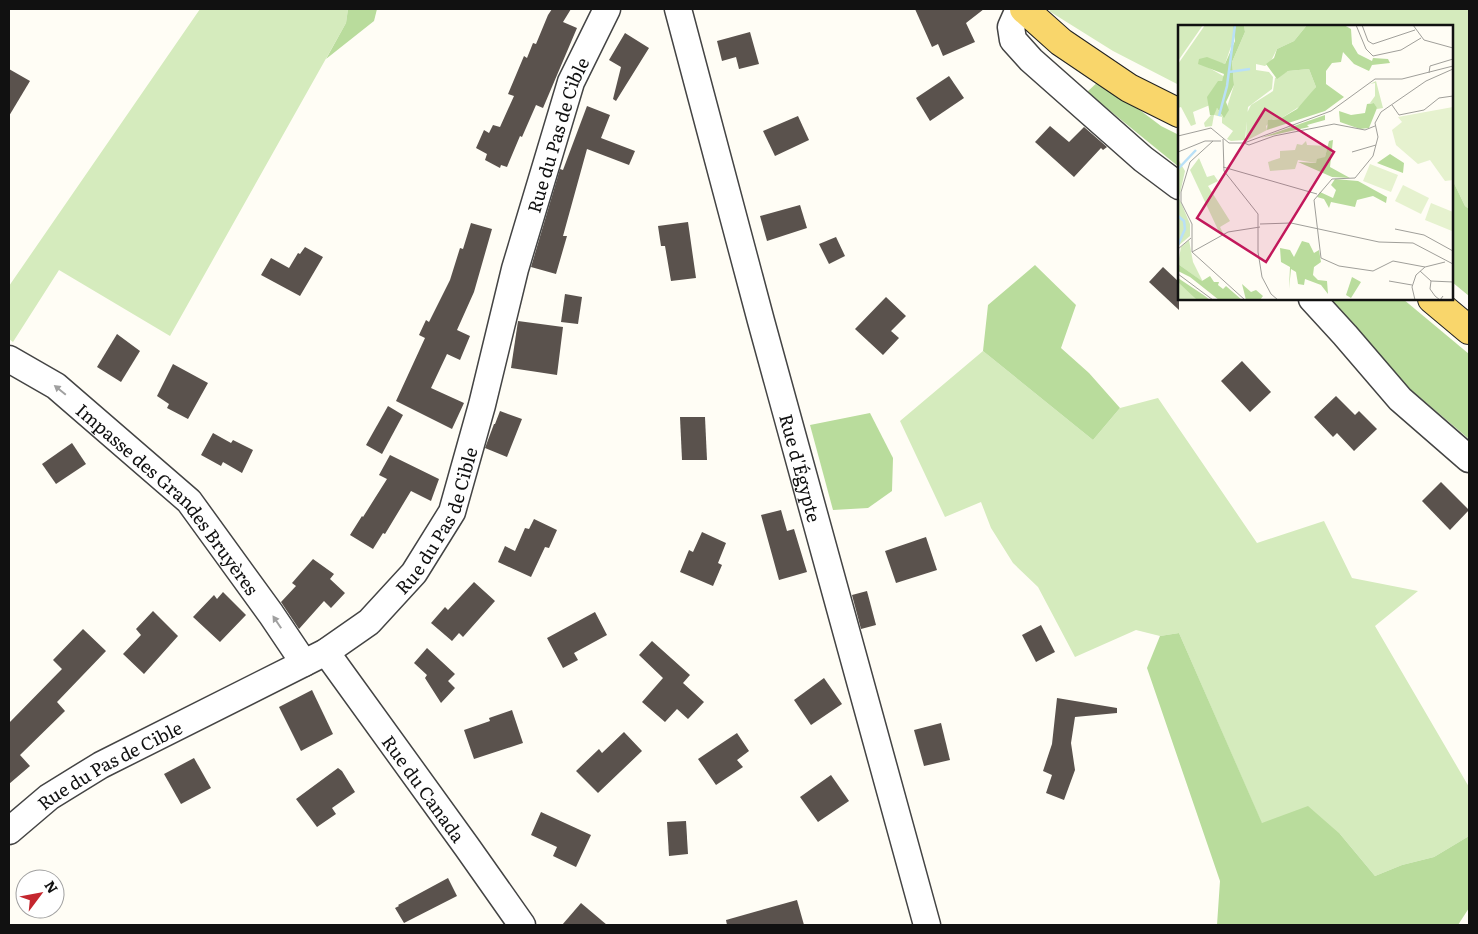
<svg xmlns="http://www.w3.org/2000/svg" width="1478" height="934" viewBox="0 0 1478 934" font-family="Literata,serif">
	<rect width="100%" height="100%" fill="#fffdf5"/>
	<!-- green -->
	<g fill="#d5ebbd">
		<path d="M 200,9 L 348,9 L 346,23 L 170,336 L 59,270 L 13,342 L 9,339 L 9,286 Z"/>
		<path d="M 1052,9 L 1469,9 L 1469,209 L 1465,206 L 1452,179 L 1452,26 L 1179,26 L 1179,85 L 1113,51 L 1049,11 Z"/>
		<path d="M 983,351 L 1093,440 L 1120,408 L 1158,398 L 1257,543 L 1324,521 L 1352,578 L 1418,591 L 1375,626 L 1469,787 L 1469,836 L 1434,857 L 1402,865 L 1375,876 L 1340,834 L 1262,824 L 1179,633 L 1160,636 L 1136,630 L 1075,657 L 1038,587 L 1013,563 L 991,528 L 981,502 L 945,517 L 900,421 Z"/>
	</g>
	<!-- forest -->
	<g fill="#b9dc9c">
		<path d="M 348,9 L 377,9 L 374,21 L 326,59 L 346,23 Z"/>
		<path d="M 1100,80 L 1161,126 L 1179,135 L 1179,167 L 1087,92 Z"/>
		<path d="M 1452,179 L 1465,206 L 1469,209 L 1469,296 L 1452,282 Z"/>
		<path d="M 1035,265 L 1076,305 L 1061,348 L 1089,373 L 1120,408 L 1093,440 L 983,351 L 988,305 Z"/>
		<path d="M 1328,299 L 1403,299 L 1469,354 L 1469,439 L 1397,378 Z"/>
		<path d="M 870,413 L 893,458 L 892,491 L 868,508 L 833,510 L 810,425 Z"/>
		<path d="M 1179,633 L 1262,823 L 1308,806 L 1340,834 L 1375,876 L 1402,865 L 1434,857 L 1469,836 L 1469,908 L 1458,925 L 1217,925 L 1220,881 L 1147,668 L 1160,636 Z"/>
	</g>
	<!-- building -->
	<g fill="#5a524d">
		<path d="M 552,9 L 571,9 L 563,22 L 577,28 L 543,108 L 536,105 L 522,137 L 520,136 L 507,167 L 501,165 L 500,168 L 485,160 L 487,154 L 476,148 L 484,130 L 489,133 L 493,125 L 500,127 L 514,96 L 508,94 L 524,56 L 527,58 L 533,43 L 536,44 L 548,15 Z"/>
		<path d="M 915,9 L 984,9 L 966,23 L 975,42 L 943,56 L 938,44 L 932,47 Z"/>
		<path d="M 750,32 L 759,64 L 739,69 L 736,57 L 722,61 L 717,41 Z"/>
		<path d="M 625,33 L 649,48 L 616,101 L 613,99 L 621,67 L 609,60 Z"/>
		<path d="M 9,69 L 30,81 L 9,116 Z"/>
		<path d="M 949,76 L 964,98 L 930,121 L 916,98 Z"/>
		<path d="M 587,106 L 610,115 L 601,138 L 635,151 L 629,165 L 587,149 L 563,236 L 567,236 L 556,274 L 531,267 L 560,169 L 563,170 Z"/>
		<path d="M 798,116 L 809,140 L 775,156 L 763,131 Z"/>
		<path d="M 1050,126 L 1069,142 L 1084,127 L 1107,147 L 1103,150 L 1101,148 L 1074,177 L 1035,142 Z"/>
		<path d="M 800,205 L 807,228 L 767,241 L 760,216 Z"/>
		<path d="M 688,222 L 696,278 L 671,281 L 665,246 L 661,246 L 658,226 Z"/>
		<path d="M 471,223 L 492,229 L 474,292 L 457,330 L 470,336 L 460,360 L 447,354 L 431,388 L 464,403 L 452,429 L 396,401 L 425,338 L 419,335 L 426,320 L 429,322 L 450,280 L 460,248 L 463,249 Z"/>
		<path d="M 836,237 L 845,256 L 829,264 L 819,244 Z"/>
		<path d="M 305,247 L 323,257 L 300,296 L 261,275 L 271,258 L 289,268 L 298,253 L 300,254 Z"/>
		<path d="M 1163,267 L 1179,282 L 1179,310 L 1149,282 Z"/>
		<path d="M 565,294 L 582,297 L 578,324 L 561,322 Z"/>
		<path d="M 886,297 L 906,316 L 891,331 L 899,338 L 883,355 L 855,329 Z"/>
		<path d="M 518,321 L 563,327 L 557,375 L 511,368 Z"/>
		<path d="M 117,334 L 140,351 L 121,382 L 97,367 Z"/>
		<path d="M 1242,361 L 1271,392 L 1250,412 L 1221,381 Z"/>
		<path d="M 173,364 L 208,383 L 188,419 L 167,408 L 169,404 L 157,396 Z"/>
		<path d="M 1336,396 L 1355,415 L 1359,411 L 1377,429 L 1354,451 L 1337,433 L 1333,437 L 1314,417 Z"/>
		<path d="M 388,406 L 403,415 L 382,454 L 366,445 Z"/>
		<path d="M 500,411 L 522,419 L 507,457 L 485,448 L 494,424 L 495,424 Z"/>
		<path d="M 680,417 L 705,417 L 707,460 L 682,460 Z"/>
		<path d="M 213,433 L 231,443 L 233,440 L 253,450 L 242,473 L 223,462 L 221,466 L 201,455 Z"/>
		<path d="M 72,443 L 86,464 L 56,484 L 42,464 Z"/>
		<path d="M 390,455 L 439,479 L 431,501 L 411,491 L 385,534 L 383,533 L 373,549 L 350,535 L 362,516 L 363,517 L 387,479 L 379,475 Z"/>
		<path d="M 1441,482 L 1469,510 L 1450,530 L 1422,501 Z"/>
		<path d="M 781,510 L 787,531 L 794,529 L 807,572 L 779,580 L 761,515 Z"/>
		<path d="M 534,519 L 557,530 L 549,548 L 545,547 L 531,577 L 498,562 L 505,546 L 515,551 L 525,528 L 529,529 Z"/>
		<path d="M 702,532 L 726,543 L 718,563 L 722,565 L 713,586 L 680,572 L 689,550 L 693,552 Z"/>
		<path d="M 926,537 L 937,570 L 896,583 L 885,551 Z"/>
		<path d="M 313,559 L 334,574 L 330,579 L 345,593 L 331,608 L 324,601 L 299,629 L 281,602 L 296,586 L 292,583 Z"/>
		<path d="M 474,582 L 495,601 L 463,637 L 459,633 L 452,641 L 431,623 L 445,607 L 448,610 Z"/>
		<path d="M 867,591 L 876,625 L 861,629 L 852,595 Z"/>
		<path d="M 223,592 L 246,615 L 220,642 L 193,617 L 214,595 L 217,599 Z"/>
		<path d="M 153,611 L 178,636 L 144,674 L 123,654 L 141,635 L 136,629 Z"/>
		<path d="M 595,612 L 607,635 L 574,653 L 578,660 L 563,668 L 547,638 Z"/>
		<path d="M 1041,625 L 1055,652 L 1036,662 L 1022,635 Z"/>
		<path d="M 83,629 L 106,651 L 57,702 L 65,711 L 20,755 L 30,766 L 9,784 L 9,723 L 62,669 L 53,660 Z"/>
		<path d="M 652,641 L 690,675 L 683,683 L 704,702 L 688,719 L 677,709 L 665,722 L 642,702 L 663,678 L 639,655 Z"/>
		<path d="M 427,648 L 455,674 L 448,681 L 455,688 L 441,703 L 425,678 L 427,675 L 414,663 Z"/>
		<path d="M 824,678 L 842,704 L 811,725 L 794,700 Z"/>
		<path d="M 312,690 L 333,734 L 301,751 L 279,707 Z"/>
		<path d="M 1057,698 L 1117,708 L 1117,713 L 1075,717 L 1071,743 L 1075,770 L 1064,800 L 1046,793 L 1052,775 L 1043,771 L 1052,744 Z"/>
		<path d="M 512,710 L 523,743 L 474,759 L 464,730 L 490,721 L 489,718 Z"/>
		<path d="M 941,723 L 950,760 L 924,766 L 914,730 Z"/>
		<path d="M 624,732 L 642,751 L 598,793 L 576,771 L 599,749 L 602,753 Z"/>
		<path d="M 737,733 L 749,751 L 737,760 L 743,767 L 716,785 L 698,759 Z"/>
		<path d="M 194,758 L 211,788 L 181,804 L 164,774 Z"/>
		<path d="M 338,768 L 342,771 L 355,792 L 332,808 L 336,814 L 317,827 L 296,799 Z"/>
		<path d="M 831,775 L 849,801 L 818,822 L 800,797 Z"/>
		<path d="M 541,812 L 591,835 L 576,867 L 553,856 L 557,847 L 531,835 Z"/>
		<path d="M 686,821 L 688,854 L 669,856 L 667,822 Z"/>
		<path d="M 448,878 L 457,896 L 404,923 L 395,908 L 399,906 L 398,905 Z"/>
		<path d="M 797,900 L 804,925 L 727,925 L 726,920 Z"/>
		<path d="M 581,903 L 607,925 L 562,925 Z"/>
	</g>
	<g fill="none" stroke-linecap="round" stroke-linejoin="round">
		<!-- minor casing -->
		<g stroke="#444" stroke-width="29">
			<g id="minor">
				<path id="s1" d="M 678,9 L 761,321 L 927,925"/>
				<path d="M 1019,9 L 1011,27 L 1013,40 L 1031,60 L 1143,159 L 1179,186"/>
				<path d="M 1312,299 L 1345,335 L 1400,399 L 1469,459"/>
				<path id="s2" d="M 9,359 L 56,386 L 189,501 L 271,614 L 304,663"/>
				<path id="s3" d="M 326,652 L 467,847 L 522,925"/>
				<path id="s4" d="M 9,831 L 49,797 L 101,765 L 326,652 L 369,622 L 414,573 L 452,512 L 482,405 L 515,269 L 571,82 L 607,9"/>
			</g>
		</g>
		<!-- major casing -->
		<g stroke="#222" stroke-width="30">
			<g id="major">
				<path d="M 1024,9 L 1061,42 L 1129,88 L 1179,113"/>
				<path d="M 1432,299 L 1469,330"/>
			</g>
		</g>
		<!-- minor -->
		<use href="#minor" stroke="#fff" stroke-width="26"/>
		<!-- major -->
		<use href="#major" stroke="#f9d66b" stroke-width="28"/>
	</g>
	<!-- one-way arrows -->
	<defs><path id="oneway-solid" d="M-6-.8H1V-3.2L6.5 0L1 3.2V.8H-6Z" transform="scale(1.25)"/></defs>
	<g fill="#a0a0a0">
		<use href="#oneway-solid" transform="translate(60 390) rotate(-141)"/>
		<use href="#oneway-solid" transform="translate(277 622) rotate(-124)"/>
	</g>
	<g text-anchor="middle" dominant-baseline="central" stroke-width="5" stroke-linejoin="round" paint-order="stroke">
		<!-- street labels -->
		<g font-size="18" fill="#111" stroke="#fff">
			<text stroke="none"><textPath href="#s4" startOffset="948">Rue du Pas de Cible</textPath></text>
			<text stroke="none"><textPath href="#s1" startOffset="475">Rue d'Égypte</textPath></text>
			<text stroke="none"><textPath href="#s2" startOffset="214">Impasse des Grandes Bruyères</textPath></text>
			<text stroke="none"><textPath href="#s4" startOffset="542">Rue du Pas de Cible</textPath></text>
			<text stroke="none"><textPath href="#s4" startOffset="121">Rue du Pas de Cible</textPath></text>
			<text stroke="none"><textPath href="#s3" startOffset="168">Rue du Canada</textPath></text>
		</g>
	</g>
	<!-- overview -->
	<g transform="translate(1178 25)">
		<rect width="275" height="275" fill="#fffdf5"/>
		<path d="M 0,0 L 25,0 L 0,36 ZM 27,0 L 55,0 L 58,7 L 47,39 L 33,35 L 26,40 L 47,52 L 31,71 L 32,80 L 15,87 L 18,99 L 13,101 L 3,82 L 0,83 L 0,39 ZM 66,0 L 129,0 L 116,16 L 99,24 L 93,36 L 87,41 L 78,39 L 78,45 L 91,47 L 95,52 L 94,64 L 70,82 L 67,115 L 53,116 L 49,114 L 55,106 L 44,98 L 44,92 L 36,90 L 34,101 L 27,102 L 26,98 L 39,83 L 45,92 L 49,82 L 56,60 L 54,37 L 67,7 ZM 131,44 L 138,62 L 127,78 L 102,94 L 95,94 L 88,101 L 89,105 L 68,116 L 69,88 L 73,80 L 95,66 L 97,53 L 110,46 ZM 198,56 L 205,83 L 199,84 L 196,78 L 192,78 L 197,71 L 197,58 L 192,59 ZM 128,116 L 129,120 L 150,121 L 147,132 L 138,138 L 120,135 L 117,144 L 92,146 L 90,137 L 102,133 L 102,126 L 117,125 L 119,119 L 124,120 ZM 21,133 L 29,152 L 36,150 L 40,156 L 30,161 L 52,196 L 42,202 L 45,208 L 42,209 L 12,145 ZM 0,134 L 7,146 L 1,173 L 12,199 L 12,211 L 0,221 ZM 11,215 L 15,237 L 25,257 L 0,239 L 3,222 ZM 0,257 L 7,261 L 19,275 L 0,275 Z" fill="#d5ebbd"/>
		<path d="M 55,0 L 66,0 L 67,7 L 54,37 L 56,60 L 48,77 L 51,85 L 46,93 L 39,83 L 36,90 L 32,90 L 29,72 L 40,56 L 44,56 L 46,49 L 20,39 L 21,34 L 29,32 L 47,39 L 57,16 ZM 129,0 L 166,0 L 173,4 L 174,19 L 180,29 L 194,36 L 195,33 L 210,34 L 212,38 L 194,40 L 191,46 L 176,39 L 165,27 L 163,37 L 154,38 L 148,46 L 148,59 L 166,72 L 147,86 L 89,105 L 90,95 L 102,94 L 119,84 L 138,62 L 131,44 L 110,46 L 99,54 L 88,39 L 96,33 L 99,24 L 116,16 ZM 196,78 L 199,83 L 191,103 L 182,104 L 162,97 L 161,86 L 173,90 L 187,88 L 189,79 ZM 147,90 L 147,95 L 129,100 L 131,102 L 82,113 ZM 155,115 L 152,142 L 172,153 L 154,152 L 120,137 L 138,138 L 139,134 L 147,132 L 151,116 ZM 212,129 L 226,138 L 225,148 L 199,138 ZM 157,154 L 180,156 L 209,172 L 208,178 L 195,171 L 179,175 L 177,182 L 153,177 L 151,183 L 146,174 L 139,172 L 142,167 L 155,173 L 158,165 L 153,160 ZM 124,216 L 131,218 L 136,228 L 141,225 L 143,237 L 136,242 L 135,250 L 140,255 L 149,256 L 150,269 L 143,260 L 127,254 L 126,260 L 120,259 L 118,247 L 113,244 L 111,264 L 112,242 L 103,237 L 102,223 L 112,225 L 116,232 ZM 0,239 L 24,256 L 32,251 L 36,257 L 41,257 L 40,260 L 45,264 L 48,261 L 64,275 L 41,275 L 12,252 L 0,246 ZM 174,252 L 183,257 L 173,273 L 168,270 ZM 0,253 L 27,271 L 32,275 L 19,275 L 0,257 ZM 64,259 L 73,267 L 78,265 L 85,271 L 82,275 L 68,275 Z" fill="#b9dc9c"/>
		<path d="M 275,82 L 275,155 L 267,156 L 252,135 L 240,139 L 218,120 L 214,105 L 224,97 L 220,92 ZM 192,139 L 220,150 L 213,167 L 185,156 ZM 225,160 L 251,173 L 243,189 L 217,176 ZM 253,178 L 275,187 L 274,206 L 247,195 Z" fill="#e6f2cf"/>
		<path fill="none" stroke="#b9e0f7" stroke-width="2.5" d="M 51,47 L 72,44M 41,91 L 49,61 L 57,0M 0,144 L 18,125M 0,191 L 6,196 L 7,204 L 0,220"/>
		<path fill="none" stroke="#a09f9a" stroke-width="1" d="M 178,0 L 188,24 L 195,31 L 223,25 L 243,13M 184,0 L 190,16 L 195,19 L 237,5M 235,0 L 246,15 L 275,23M 251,48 L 252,41 L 275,34M 214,80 L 221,90 L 246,85 L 261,73 L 275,71M 0,111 L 33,103 L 51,118 L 66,118 L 153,86 L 197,54 L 224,54 L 275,41M 45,114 L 46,146 L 80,189 L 80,227 L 84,252 L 93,269 L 100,275M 66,118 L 71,120 L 96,111 L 156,99 L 187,105 L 197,101M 0,127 L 27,116 L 43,116M 174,127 L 198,120M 45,142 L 139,169M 82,199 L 113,198 L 201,217 L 235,218 L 275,239M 217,204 L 246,210 L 275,226M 0,224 L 13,213M 14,227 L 14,199 L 3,177 L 3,167 L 12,137 L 35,116M 14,227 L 50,207 L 82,202M 14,227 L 67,275M 247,242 L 215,236 L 195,246 L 161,241 L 143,233 L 136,175 L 154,154 L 177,153 L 195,131 L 200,112 L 197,98 L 203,87 L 248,56 L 275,44M 242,246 L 253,256 L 275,257M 0,249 L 35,275M 211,256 L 234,260M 253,256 L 252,264 L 257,271 L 262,275 L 265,271M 237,275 L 234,262 L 238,250 L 247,242 L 267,237"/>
		<path fill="#c2185b" fill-opacity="0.15" stroke="#c2185b" stroke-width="2.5" d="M 87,84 L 156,127 L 88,237 L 19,193 Z"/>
		<rect width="275" height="275" fill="none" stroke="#111" stroke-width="2.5"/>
	</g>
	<!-- border -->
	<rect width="1478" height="934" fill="none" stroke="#111111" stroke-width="20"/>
	<!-- north arrow -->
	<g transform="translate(40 894) rotate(58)"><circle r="24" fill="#ffffff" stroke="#a0a0a0"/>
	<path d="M0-4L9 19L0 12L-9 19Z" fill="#c4262e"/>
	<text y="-8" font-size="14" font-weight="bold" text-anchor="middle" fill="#111111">N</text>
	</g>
</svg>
